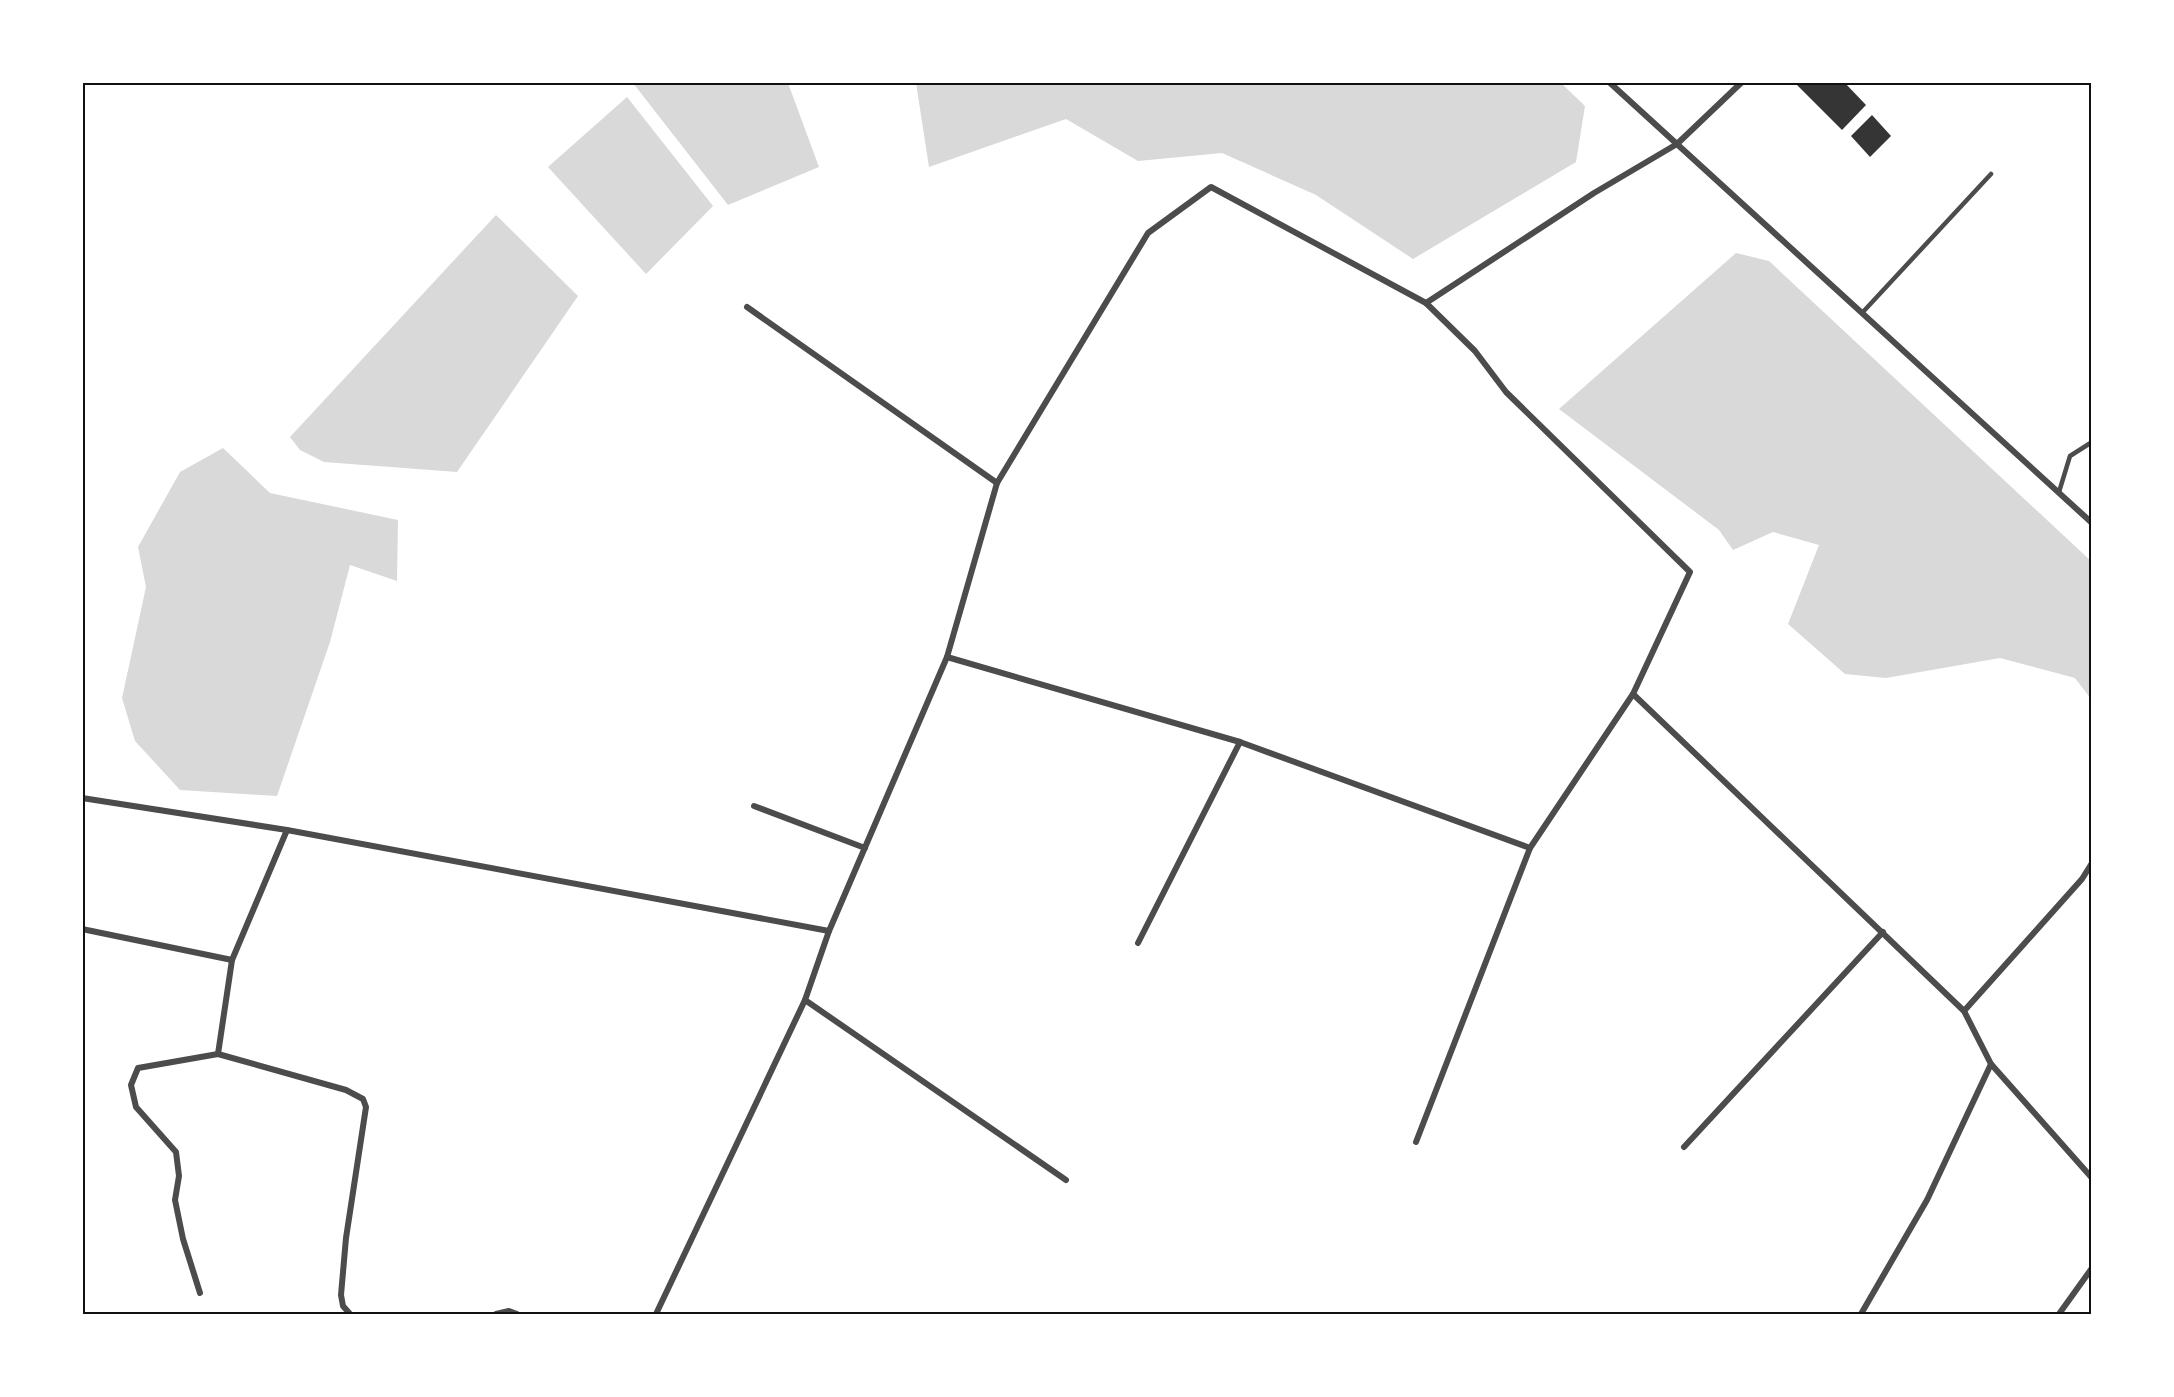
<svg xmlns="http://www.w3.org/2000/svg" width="2174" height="1397" viewBox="0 0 2174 1397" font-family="Helvetica,sans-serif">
	<rect width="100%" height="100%" fill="#fff"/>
	<!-- water -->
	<g fill="#d9d9d9">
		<path d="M 1560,82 L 1585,106 L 1576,162 L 1413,259 L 1316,195 L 1222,153 L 1138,161 L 1066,119 L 929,167 L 916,83 Z"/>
		<path d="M 633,83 L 788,83 L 819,167 L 728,205 Z"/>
		<path d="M 627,97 L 713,206 L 646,274 L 548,167 Z"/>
		<path d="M 496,215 L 578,296 L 457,472 L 324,462 L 300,450 L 290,437 Z"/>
		<path d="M 1736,253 L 1769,261 L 2091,561 L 2091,699 L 2075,678 L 2000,658 L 1886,678 L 1845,674 L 1788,624 L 1819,545 L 1773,532 L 1733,550 L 1719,530 L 1559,409 Z"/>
		<path d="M 223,448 L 270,493 L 398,520 L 397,581 L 350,565 L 330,642 L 277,796 L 180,790 L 135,741 L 122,698 L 146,587 L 138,547 L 180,472 Z"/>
	</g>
	<!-- building -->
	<g fill="#353535">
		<path d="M 1794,82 L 1844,82 L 1866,105 L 1842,130 Z"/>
		<path d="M 1872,115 L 1891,136 L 1870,157 L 1851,136 Z"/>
	</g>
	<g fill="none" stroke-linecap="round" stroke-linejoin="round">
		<!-- service -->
		<g stroke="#4c4c4c" stroke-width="4.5">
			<path d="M 1862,313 L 1991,174"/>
			<path d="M 2059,492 L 2070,456 L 2092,442"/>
		</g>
		<!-- minor -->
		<g stroke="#4c4c4c" stroke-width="6">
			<path d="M 1609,82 L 2092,523"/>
			<path d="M 1426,303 L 1594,193 L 1677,144 L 1742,82"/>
			<path d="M 747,307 L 997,483"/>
			<path d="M 947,657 L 1240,742 L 1530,848"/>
			<path d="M 1633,694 L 1964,1011 L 1991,1064 L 2092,1178"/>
			<path d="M 82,798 L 287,830 L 829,931"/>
			<path d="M 754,806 L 865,848"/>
			<path d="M 287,830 L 232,960 L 218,1054 L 346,1090 L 363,1099 L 366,1107 L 346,1238 L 341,1295 L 343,1306 L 350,1314"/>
			<path d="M 82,929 L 232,960"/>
			<path d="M 1138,943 L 1240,742"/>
			<path d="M 805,1000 L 1066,1180"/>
			<path d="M 1964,1011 L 2082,879 L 2092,863"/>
			<path d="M 1684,1147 L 1883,932"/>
			<path d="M 200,1293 L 183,1239 L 175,1200 L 179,1176 L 176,1152 L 136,1107 L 131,1085 L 138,1068 L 218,1054"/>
			<path d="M 496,1314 L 509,1311 L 517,1314"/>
			<path d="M 656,1314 L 805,1000 L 829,931 L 947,657 L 997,483 L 1148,233 L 1211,187 L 1426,303 L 1475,351 L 1506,392 L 1690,572 L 1633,694 L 1530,848 L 1416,1142"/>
			<path d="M 1861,1314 L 1927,1200 L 1991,1064"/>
			<path d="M 2059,1314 L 2092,1268"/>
		</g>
	</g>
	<!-- border -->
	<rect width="2174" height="1397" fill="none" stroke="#ffffff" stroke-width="168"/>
	<rect x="84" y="84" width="2006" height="1229" fill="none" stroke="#111" stroke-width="2"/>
</svg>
